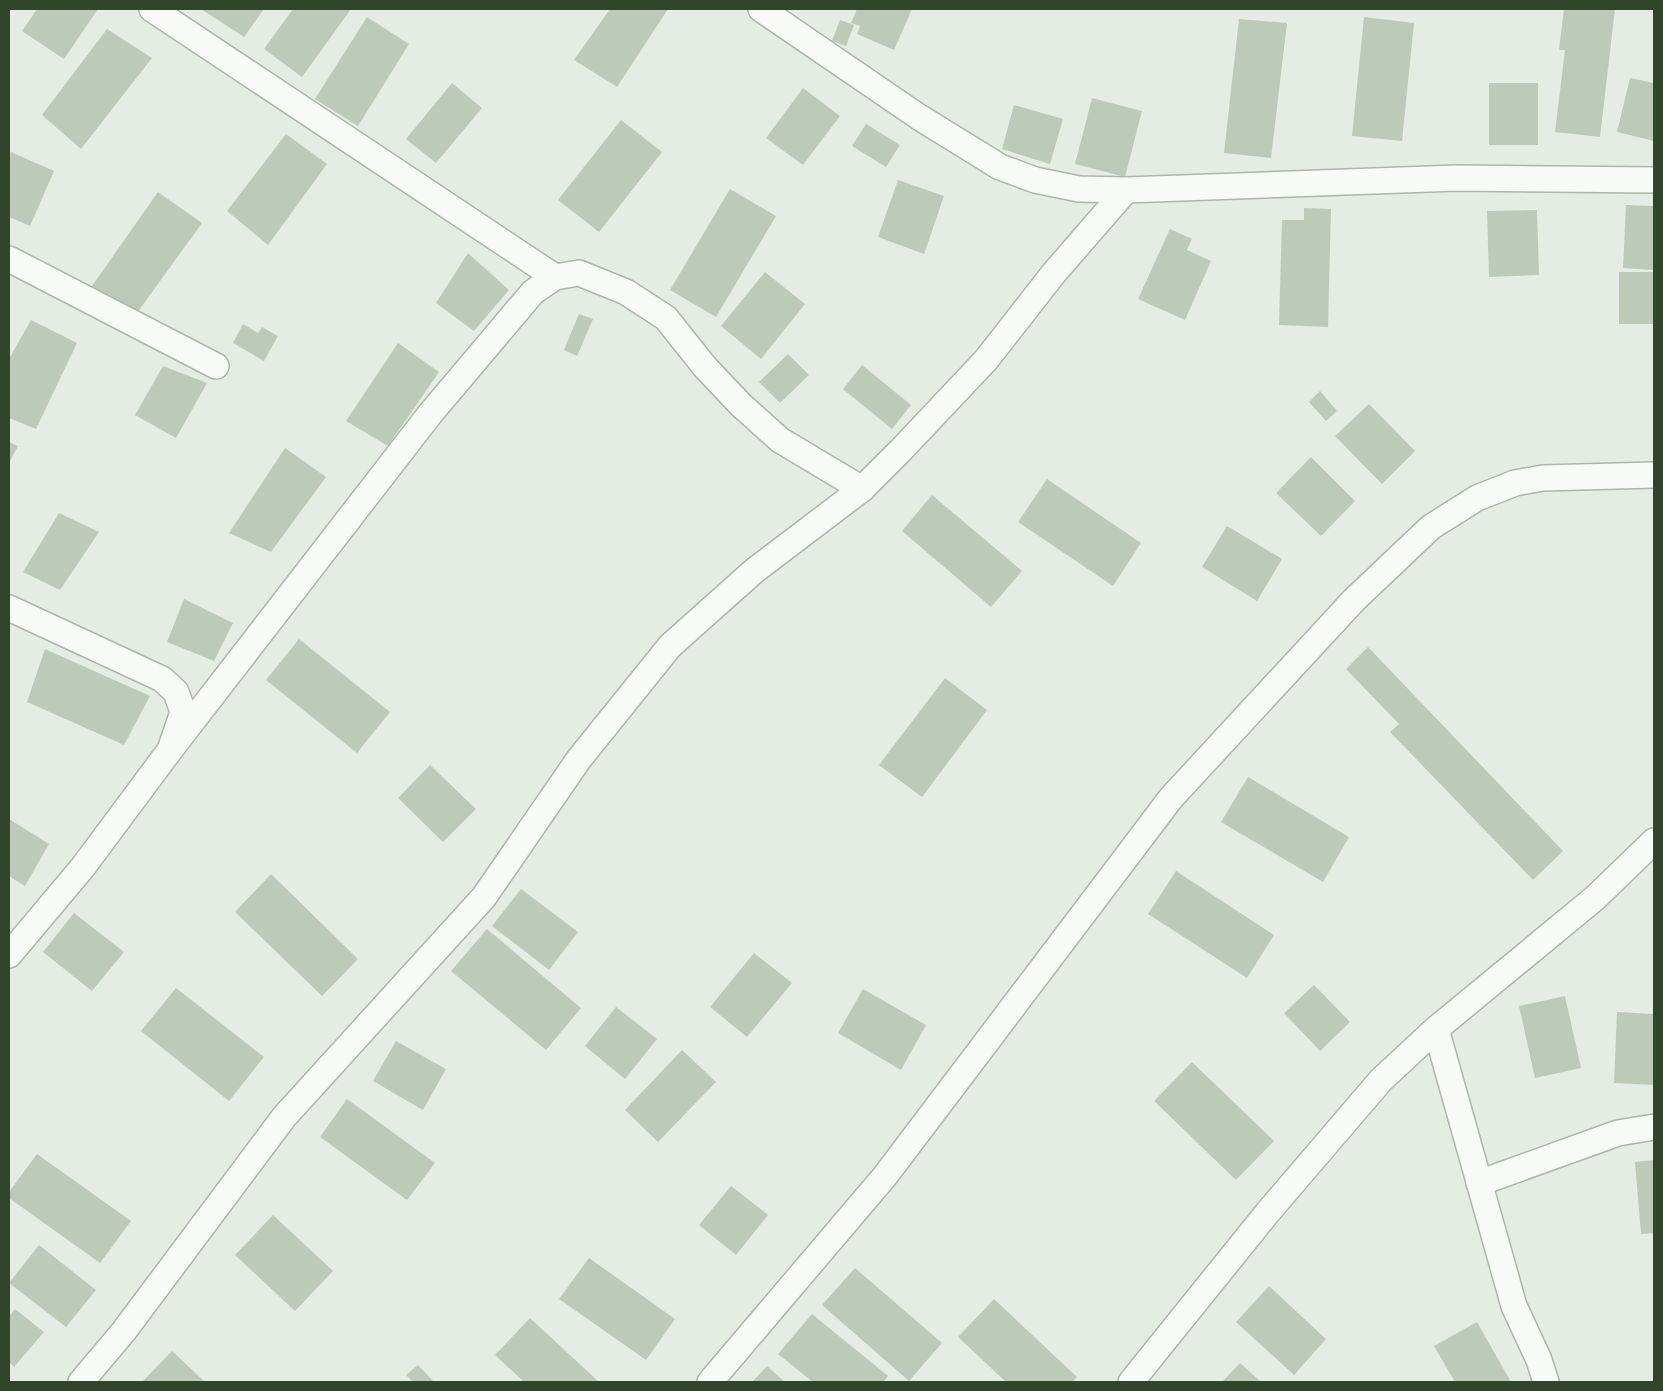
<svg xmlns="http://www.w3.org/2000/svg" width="1663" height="1391" viewBox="0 0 1663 1391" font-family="'IBM Plex Sans',sans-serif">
	<rect width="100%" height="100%" fill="#e5ece3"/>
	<!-- building -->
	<g fill="#bdcaba">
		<path d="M 37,9 L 98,9 L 64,59 L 22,31 Z"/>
		<path d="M 201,9 L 264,9 L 244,37 Z"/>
		<path d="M 293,9 L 351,9 L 302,77 L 264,49 Z"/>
		<path d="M 610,9 L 668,9 L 617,87 L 574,60 Z"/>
		<path d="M 857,9 L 912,9 L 894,50 L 857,34 L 860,26 L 851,23 Z"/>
		<path d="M 1564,9 L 1615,9 L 1600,137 L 1555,132 L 1565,50 L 1559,50 Z"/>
		<path d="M 367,17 L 409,44 L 358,126 L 315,99 Z"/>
		<path d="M 1364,17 L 1414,23 L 1402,141 L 1352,136 Z"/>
		<path d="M 1239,19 L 1287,23 L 1271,158 L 1224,153 Z"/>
		<path d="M 840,20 L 854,25 L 846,46 L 832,41 Z"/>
		<path d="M 107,29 L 152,58 L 81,149 L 42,115 Z"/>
		<path d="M 1630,78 L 1654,83 L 1654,141 L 1617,132 Z"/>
		<path d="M 452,83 L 482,108 L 436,163 L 406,139 Z"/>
		<rect x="1489" y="83" width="49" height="62"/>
		<path d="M 803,88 L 840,116 L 803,165 L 766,138 Z"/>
		<path d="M 1092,98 L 1142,111 L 1125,177 L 1075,164 Z"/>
		<path d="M 1014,105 L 1063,119 L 1050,164 L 1002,149 Z"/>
		<path d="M 621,120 L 662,152 L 599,232 L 558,200 Z"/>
		<path d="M 866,124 L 900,145 L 886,167 L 852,146 Z"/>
		<path d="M 286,134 L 327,164 L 268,245 L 227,211 Z"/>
		<path d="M 11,152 L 54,171 L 30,226 L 9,217 L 9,156 Z"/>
		<path d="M 898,180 L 944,196 L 924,254 L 878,237 Z"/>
		<path d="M 730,189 L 776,216 L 716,317 L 670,290 Z"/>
		<path d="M 158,192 L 202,223 L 137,313 L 92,286 Z"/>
		<path d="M 1626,205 L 1654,206 L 1654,270 L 1623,268 Z"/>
		<path d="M 1304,208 L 1331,209 L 1328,327 L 1279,325 L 1282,220 L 1304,220 Z"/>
		<path d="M 1537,210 L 1539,275 L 1489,277 L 1487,211 Z"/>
		<path d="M 1170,229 L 1192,239 L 1187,250 L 1211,261 L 1185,320 L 1138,299 Z"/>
		<path d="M 468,253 L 509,290 L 474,331 L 436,303 Z"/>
		<path d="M 765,272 L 805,304 L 761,359 L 721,326 Z"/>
		<rect x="1619" y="272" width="35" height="52"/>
		<path d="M 579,314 L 593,319 L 577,356 L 564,350 Z"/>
		<path d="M 31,320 L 77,343 L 36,429 L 9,418 L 9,359 Z"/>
		<path d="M 243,324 L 258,333 L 262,327 L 278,336 L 264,361 L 233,343 Z"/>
		<path d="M 398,343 L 439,372 L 388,446 L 346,421 Z"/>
		<path d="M 788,354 L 809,375 L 780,403 L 759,382 Z"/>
		<path d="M 862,365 L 911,405 L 892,429 L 843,389 Z"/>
		<path d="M 163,366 L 207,383 L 176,438 L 135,415 Z"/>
		<path d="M 1320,391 L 1337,411 L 1326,421 L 1309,402 Z"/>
		<path d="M 1369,404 L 1415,451 L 1382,484 L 1335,436 Z"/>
		<path d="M 9,442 L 18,446 L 9,463 Z"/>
		<path d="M 285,448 L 326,477 L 271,552 L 229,533 Z"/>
		<path d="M 1311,457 L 1355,501 L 1321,536 L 1276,493 Z"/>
		<path d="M 1047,479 L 1141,543 L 1113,586 L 1018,522 Z"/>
		<path d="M 932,495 L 1022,571 L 991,607 L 902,531 Z"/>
		<path d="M 59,513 L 99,532 L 60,590 L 23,572 Z"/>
		<path d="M 1227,526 L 1282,559 L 1257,601 L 1202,567 Z"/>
		<path d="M 184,599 L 233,623 L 214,661 L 167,642 Z"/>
		<path d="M 299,639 L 390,712 L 357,753 L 266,680 Z"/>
		<path d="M 1368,647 L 1563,851 L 1533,880 L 1390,732 L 1399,724 L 1346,669 Z"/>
		<path d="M 45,649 L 150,696 L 124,745 L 27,702 Z"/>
		<path d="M 945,678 L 987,710 L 922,797 L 879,765 Z"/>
		<path d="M 430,765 L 476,809 L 443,842 L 398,798 Z"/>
		<path d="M 1248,777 L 1349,837 L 1323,882 L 1221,822 Z"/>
		<path d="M 9,819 L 49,844 L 25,886 L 9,876 Z"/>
		<path d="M 1176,871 L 1274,935 L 1247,978 L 1148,914 Z"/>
		<path d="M 271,874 L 358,959 L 322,996 L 235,912 Z"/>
		<path d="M 521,889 L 578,932 L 549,970 L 492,926 Z"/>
		<path d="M 74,913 L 124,952 L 92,991 L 43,952 Z"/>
		<path d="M 487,929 L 581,1008 L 546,1050 L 451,971 Z"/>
		<path d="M 754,953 L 792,983 L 747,1037 L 710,1007 Z"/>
		<path d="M 1314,985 L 1350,1022 L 1320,1051 L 1284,1013 Z"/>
		<path d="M 176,988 L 264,1057 L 229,1101 L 141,1031 Z"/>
		<path d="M 863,989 L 926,1025 L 901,1070 L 838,1033 Z"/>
		<path d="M 1565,996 L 1581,1068 L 1535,1078 L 1519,1006 Z"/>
		<path d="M 616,1007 L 657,1039 L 625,1079 L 585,1046 Z"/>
		<path d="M 1617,1012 L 1654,1014 L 1654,1085 L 1614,1083 Z"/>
		<path d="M 396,1041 L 446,1069 L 423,1110 L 373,1081 Z"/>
		<path d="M 682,1050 L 716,1082 L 658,1142 L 625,1110 Z"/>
		<path d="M 1192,1062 L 1274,1141 L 1236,1180 L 1154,1101 Z"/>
		<path d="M 347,1099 L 435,1163 L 407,1200 L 320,1137 Z"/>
		<path d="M 37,1154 L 131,1221 L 100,1263 L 9,1198 L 9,1192 Z"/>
		<path d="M 1654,1160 L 1654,1233 L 1641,1234 L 1635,1162 Z"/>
		<path d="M 731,1186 L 768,1215 L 736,1255 L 699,1225 Z"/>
		<path d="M 273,1215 L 333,1271 L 295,1311 L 235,1255 Z"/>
		<path d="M 39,1245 L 96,1290 L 66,1327 L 9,1283 Z"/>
		<path d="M 589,1258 L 675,1319 L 646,1360 L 559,1299 Z"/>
		<path d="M 855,1268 L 942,1343 L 909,1381 L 822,1305 Z"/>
		<path d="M 1269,1286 L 1326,1339 L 1294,1375 L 1236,1322 Z"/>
		<path d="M 994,1299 L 1077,1377 L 1072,1382 L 1006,1382 L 958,1337 Z"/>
		<path d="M 15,1309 L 44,1332 L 14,1367 L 9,1362 L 9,1317 Z"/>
		<path d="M 812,1314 L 888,1376 L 883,1382 L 813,1382 L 778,1354 Z"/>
		<path d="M 530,1318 L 599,1382 L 524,1382 L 495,1355 Z"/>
		<path d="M 1477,1322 L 1511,1382 L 1455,1382 L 1434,1346 Z"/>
		<path d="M 172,1351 L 205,1382 L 142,1382 Z"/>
		<path d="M 1240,1363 L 1261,1382 L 1222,1382 Z"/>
		<path d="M 418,1365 L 434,1382 L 413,1382 L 406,1375 Z"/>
		<path d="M 767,1366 L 785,1382 L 752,1382 Z"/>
	</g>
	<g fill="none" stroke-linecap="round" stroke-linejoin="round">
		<!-- street casing -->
		<g stroke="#abb7a8" stroke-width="28">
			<g id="street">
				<path d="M 152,9 L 555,277"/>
				<path d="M 761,9 L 919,117 L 1000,167 L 1035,180 L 1079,189 L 1126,190 L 1457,178 L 1654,180"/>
				<path d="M 9,259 L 216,366"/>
				<path d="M 9,608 L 162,679 L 176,692 L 183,712 L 170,750 L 83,867 L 9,955"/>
				<path d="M 170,750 L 430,414 L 533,292 L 555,277 L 579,273 L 626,292 L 666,318 L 705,367 L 741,405 L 780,440 L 862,489"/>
				<path d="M 1436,1029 L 1514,1306 L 1539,1360 L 1546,1382"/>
				<path d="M 1479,1183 L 1618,1133 L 1654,1127"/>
				<path d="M 81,1382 L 124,1331 L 284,1117 L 484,897 L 579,759 L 670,646 L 754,571 L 862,489 L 901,450 L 986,360 L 1054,273 L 1126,190"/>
				<path d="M 710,1382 L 885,1176 L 1171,798 L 1354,600 L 1431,527 L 1477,498 L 1515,483 L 1543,478 L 1654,475"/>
				<path d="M 1131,1382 L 1268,1212 L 1381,1080 L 1436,1029 L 1595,898 L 1654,841"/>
			</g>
		</g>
		<!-- street -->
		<use href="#street" stroke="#f7faf6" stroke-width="25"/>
	</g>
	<!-- border -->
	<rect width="1663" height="1391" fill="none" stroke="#30452a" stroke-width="20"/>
</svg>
